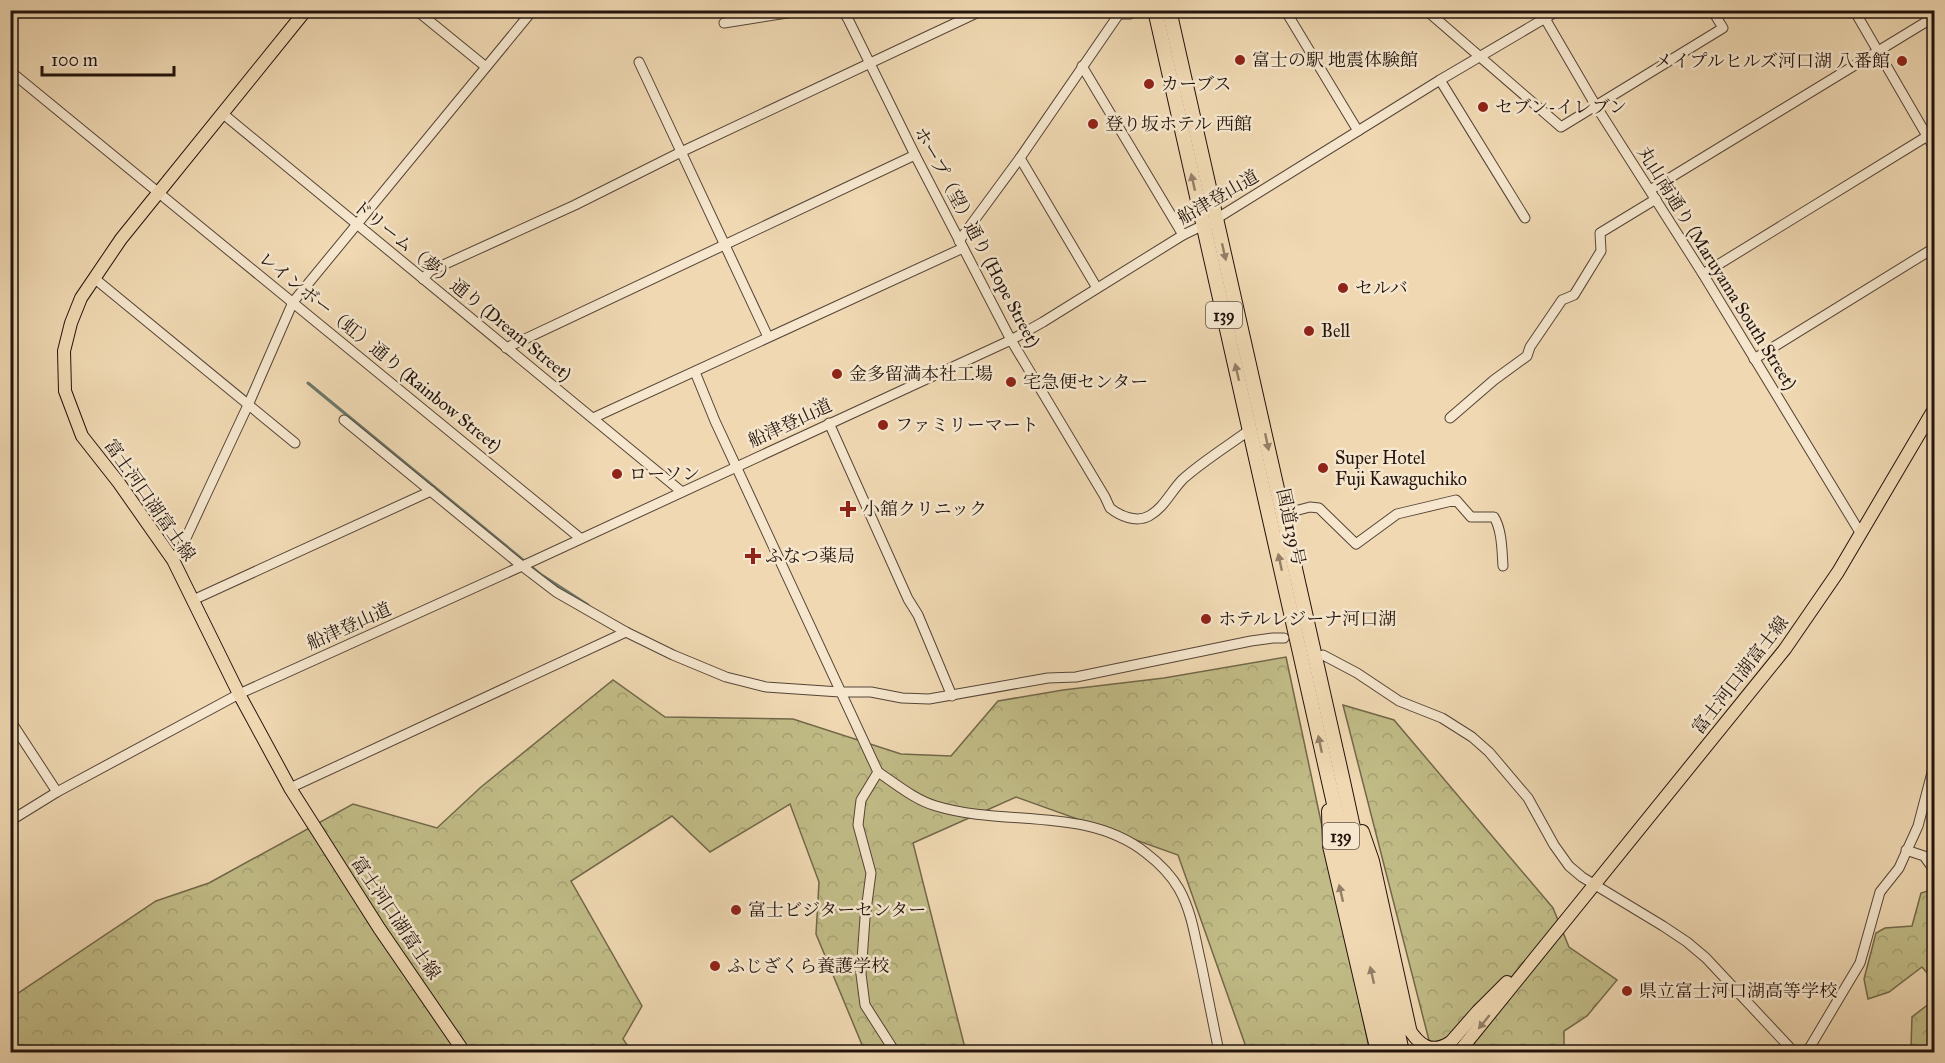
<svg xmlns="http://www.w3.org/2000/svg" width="1945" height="1063" viewBox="0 0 1945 1063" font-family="'IM FELL Great Primer','Noto Serif JP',serif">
	<defs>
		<pattern id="forest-crowns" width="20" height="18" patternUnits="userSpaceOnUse" patternTransform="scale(1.5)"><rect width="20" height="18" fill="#c1bc87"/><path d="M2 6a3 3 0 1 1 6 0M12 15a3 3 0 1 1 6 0" fill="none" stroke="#a6a173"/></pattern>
	</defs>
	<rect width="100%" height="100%" fill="#efd8b2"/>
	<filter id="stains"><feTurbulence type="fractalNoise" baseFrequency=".00333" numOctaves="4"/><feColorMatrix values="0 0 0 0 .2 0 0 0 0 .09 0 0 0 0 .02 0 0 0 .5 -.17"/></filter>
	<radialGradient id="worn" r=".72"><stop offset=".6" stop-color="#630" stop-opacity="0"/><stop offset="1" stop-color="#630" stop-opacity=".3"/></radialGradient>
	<!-- forest -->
	<g fill="url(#forest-crowns)" stroke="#72684a" stroke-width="1.5">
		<path d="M 1286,657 L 1370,1052 L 1238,1052 L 1246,1047 L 1178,855 L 1016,797 L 913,843 L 966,1052 L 865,1052 L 816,934 L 819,882 L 790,804 L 710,852 L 672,816 L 571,881 L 642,1006 L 623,1039 L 632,1052 L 11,1052 L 11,998 L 156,901 L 209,883 L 353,804 L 437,828 L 481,787 L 613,680 L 665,717 L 793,719 L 901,754 L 951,756 L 998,701 L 1063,690 L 1164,678 Z"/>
		<path d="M 1343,705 L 1394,720 L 1553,908 L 1569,947 L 1617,980 L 1587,1016 L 1564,1031 L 1564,1052 L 1432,1052 Z"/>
		<path d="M 1934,889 L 1934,981 L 1922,967 L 1889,992 L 1868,999 L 1864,979 L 1876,933 L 1885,928 L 1912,926 L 1921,893 Z"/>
		<path d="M 1934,1000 L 1934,1049 L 1911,1047 L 1912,1017 Z"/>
	</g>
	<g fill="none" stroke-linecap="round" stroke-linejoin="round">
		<!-- stream -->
		<path stroke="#6a776a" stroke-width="3" d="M 308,383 L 540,574 L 588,605"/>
		<!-- minor casing -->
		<g stroke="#554436" stroke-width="11">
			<g id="minor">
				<path d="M 416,10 L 486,67"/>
				<path d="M 842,10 L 848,19 L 915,155 L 1011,340 L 1105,497 L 1110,508 C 1120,516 1136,523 1149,516 C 1164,508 1171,491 1183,479 C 1203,461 1229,445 1251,429"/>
				<path d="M 1285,10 L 1358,131"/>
				<path d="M 1426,10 L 1561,127 L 1723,28 L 1712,10"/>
				<path d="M 1540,10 L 1596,106 L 1703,274 L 1861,534"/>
				<path d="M 1854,10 L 1934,148"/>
				<path d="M 724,23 L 806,10"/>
				<path d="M 639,62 L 768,337"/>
				<path d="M 1082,66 L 1183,235"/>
				<path d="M 10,71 L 580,538"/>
				<path d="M 1440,80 L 1525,218"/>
				<path d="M 222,113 L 682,492"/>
				<path d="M 1020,158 L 1097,288"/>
				<path d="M 1650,190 L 1934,17"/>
				<path d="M 959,241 L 1020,158 L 1119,14 L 1130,14 L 1135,10"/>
				<path d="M 1703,274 L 1934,132"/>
				<path d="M 94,278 L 295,443"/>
				<path d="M 423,279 L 430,271 L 575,205 L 681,152 L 983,10"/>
				<path d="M 506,348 L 915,155"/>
				<path d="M 1754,359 L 1934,248"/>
				<path d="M 695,372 L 715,421 L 878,772 C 896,784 915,800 936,806 C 1005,827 1087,806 1146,853 C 1159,863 1171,875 1179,889 C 1192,912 1195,938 1201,963 C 1207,993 1213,1023 1219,1052"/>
				<path d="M 593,418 L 963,248"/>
				<path d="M 1450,418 L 1494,380 L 1527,356 L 1530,347 L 1562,300 L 1574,295 L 1601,251 L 1600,233 L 1656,199"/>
				<path d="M 344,420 L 522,566 L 556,592 L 626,632 L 673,655 L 726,677 L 766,687 L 840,692 L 871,692 L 902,698 L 929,699 L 1048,678 L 1076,677 L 1251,641 L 1273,638 L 1284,638"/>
				<path d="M 829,423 L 908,599 L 918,615 L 952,696"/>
				<path d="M 1283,514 L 1310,507 L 1319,508 L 1356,544 L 1397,514 L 1456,500 L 1471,517 L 1494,517 C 1502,530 1502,551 1503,566"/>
				<path d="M 173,560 L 180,551 L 205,497 L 249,403 L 293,302 L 533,10"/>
				<path d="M 193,600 L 431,491"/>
				<path d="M 1323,655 L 1357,673 L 1399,701 L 1442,718 L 1472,737 L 1489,752 L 1528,798 L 1554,845 L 1569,866 L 1582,877 L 1663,926 L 1687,942 L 1706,958 L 1794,1052"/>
				<path d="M 10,720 L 57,792"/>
				<path d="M 878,772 L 861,800 L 858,825 L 871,873 L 865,918 L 861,974 L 865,1005 L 895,1052"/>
				<path d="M 290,788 L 626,632"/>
				<path d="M 10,821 L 57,792 L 239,694 L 531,562 L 1011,340 L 1043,322 L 1183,235 L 1216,219 L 1440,80 L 1559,10"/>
				<path d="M 1906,850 L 1924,856 L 1934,870"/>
				<path d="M 1807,1052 L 1860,963 L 1880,892 L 1899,868 L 1918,826 L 1934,765"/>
			</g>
		</g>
		<!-- major casing -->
		<g stroke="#22130d" stroke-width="14">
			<g id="major">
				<path d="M 306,10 L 121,239 L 81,298 L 71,323 L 64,351 L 65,391 L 82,436 L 119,483 L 173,560 L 239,694 L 290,788 L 379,928 L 464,1052"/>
				<path d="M 1409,1029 C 1419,1045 1431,1054 1449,1043"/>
				<path d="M 1442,1052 L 1477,1012 L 1507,982"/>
				<path d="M 1459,1052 L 1785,649 L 1838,572 L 1934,409"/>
			</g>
		</g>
		<!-- highway casing -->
		<g stroke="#22130d" stroke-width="16">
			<g id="highway">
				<path d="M 1155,10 L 1390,1052"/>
				<path d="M 1169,10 L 1342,777 L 1402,1052"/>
				<path d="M 1329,811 L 1330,846 L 1378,1052"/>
				<path d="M 1362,832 L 1372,861 L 1409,1029"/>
			</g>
		</g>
		<!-- minor -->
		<use href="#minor" stroke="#f5e6cd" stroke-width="9"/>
		<!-- major -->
		<use href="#major" stroke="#efd8b2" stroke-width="12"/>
		<!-- highway -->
		<use href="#highway" stroke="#efd8b2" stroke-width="14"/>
	</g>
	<!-- one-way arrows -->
	<defs><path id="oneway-solid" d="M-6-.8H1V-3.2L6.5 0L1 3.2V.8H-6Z" transform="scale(1.5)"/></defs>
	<g fill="#937f68">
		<use href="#oneway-solid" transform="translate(1193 182) rotate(-103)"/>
		<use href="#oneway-solid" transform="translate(1224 252) rotate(77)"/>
		<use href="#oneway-solid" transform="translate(1237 372) rotate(-103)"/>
		<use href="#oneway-solid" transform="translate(1267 442) rotate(78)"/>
		<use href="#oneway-solid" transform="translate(1280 562) rotate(-102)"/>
		<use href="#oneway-solid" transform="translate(1320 744) rotate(-102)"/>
		<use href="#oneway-solid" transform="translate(1341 893) rotate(-103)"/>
		<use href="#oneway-solid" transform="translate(1372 975) rotate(-103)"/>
		<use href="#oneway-solid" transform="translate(1484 1022) rotate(129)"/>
	</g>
	<!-- markers -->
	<g fill="#8f2418" stroke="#f5e6cd" stroke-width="2">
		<circle cx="1240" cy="60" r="6"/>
		<circle cx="1902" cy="61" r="6"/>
		<circle cx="1149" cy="84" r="6"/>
		<circle cx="1483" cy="107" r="6"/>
		<circle cx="1093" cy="124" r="6"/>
		<circle cx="1343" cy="288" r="6"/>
		<circle cx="1309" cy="331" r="6"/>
		<circle cx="837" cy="374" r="6"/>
		<circle cx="1011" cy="382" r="6"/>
		<circle cx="883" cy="425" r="6"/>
		<circle cx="1323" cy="468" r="6"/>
		<circle cx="617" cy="474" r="6"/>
		<path d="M845 500h6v6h6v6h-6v6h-6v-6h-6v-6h6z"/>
		<path d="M750 547h6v6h6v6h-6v6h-6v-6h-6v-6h6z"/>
		<circle cx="1206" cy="619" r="6"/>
		<circle cx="736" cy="910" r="6"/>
		<circle cx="715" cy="966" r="6"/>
		<circle cx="1627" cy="991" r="6"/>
	</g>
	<g text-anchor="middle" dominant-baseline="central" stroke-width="5" stroke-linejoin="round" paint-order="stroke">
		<!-- shield labels -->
		<g fill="#f5e6cd" stroke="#615247" stroke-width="1.5">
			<rect x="1206" y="302" width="36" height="26" rx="4.5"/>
			<rect x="1323" y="823" width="36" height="26" rx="4.5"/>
		</g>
		<g font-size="16" font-weight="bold" fill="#22130d">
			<text x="1224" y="315">139</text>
			<text x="1341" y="836">139</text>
		</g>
		<!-- poi labels -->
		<g font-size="18" fill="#22130d" stroke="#f5e6cd" text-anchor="start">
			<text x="1252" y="60">富士の駅 地震体験館</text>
			<text x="1890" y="61" text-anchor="end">メイプルヒルズ河口湖 八番館</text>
			<text x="1161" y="84">カーブス</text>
			<text x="1495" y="107">セブン-イレブン</text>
			<text x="1105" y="124">登り坂ホテル 西館</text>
			<text x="1355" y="288">セルバ</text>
			<text x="1321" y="331">Bell</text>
			<text x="849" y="374">金多留満本社工場</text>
			<text x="1023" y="382">宅急便センター</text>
			<text x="895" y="425">ファミリーマート</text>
			<text x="1335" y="458">Super Hotel<tspan x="1335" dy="21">Fuji Kawaguchiko</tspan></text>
			<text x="629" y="474">ローソン</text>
			<text x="862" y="509">小舘クリニック</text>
			<text x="765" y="556">ふなつ薬局</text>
			<text x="1218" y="619">ホテルレジーナ河口湖</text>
			<text x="748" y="910">富士ビジターセンター</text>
			<text x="727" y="966">ふじざくら養護学校</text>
			<text x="1639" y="991">県立富士河口湖高等学校</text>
		</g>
		<!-- street labels -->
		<g font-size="18" fill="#22130d" stroke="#f5e6cd">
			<text transform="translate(1218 197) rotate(-30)">船津登山道</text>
			<text transform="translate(977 237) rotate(62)">ホープ（望）通り (Hope Street)</text>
			<text transform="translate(1717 268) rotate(58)">丸山南通り (Maruyama South Street)</text>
			<text transform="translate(462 290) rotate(39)">ドリーム（夢）通り (Dream Street)</text>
			<text transform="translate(380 352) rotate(39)">レインボー（虹）通り (Rainbow Street)</text>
			<text transform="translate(790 423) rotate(-25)">船津登山道</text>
			<text transform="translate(150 500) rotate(55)">富士河口湖富士線</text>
			<text transform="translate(1291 527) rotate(78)">国道139号</text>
			<text transform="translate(349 626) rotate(-24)">船津登山道</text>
			<text transform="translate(1740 675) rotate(-52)">富士河口湖富士線</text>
			<text transform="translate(396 918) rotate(56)">富士河口湖富士線</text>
		</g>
	</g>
	<!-- margin -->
	<rect width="1945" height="1063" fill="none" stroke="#efd8b2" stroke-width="36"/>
	<rect x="12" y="12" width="1921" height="1039" fill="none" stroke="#22130d" stroke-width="3"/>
	<rect x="18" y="18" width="1909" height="1027" fill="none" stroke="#22130d" stroke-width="1.5"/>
	<!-- scale -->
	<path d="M42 66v9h132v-9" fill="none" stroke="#22130d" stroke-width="3"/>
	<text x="51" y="66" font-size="18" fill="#22130d" stroke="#f5e6cd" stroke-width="4.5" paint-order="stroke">100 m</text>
	<rect width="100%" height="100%" filter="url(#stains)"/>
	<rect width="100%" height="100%" fill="url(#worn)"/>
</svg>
